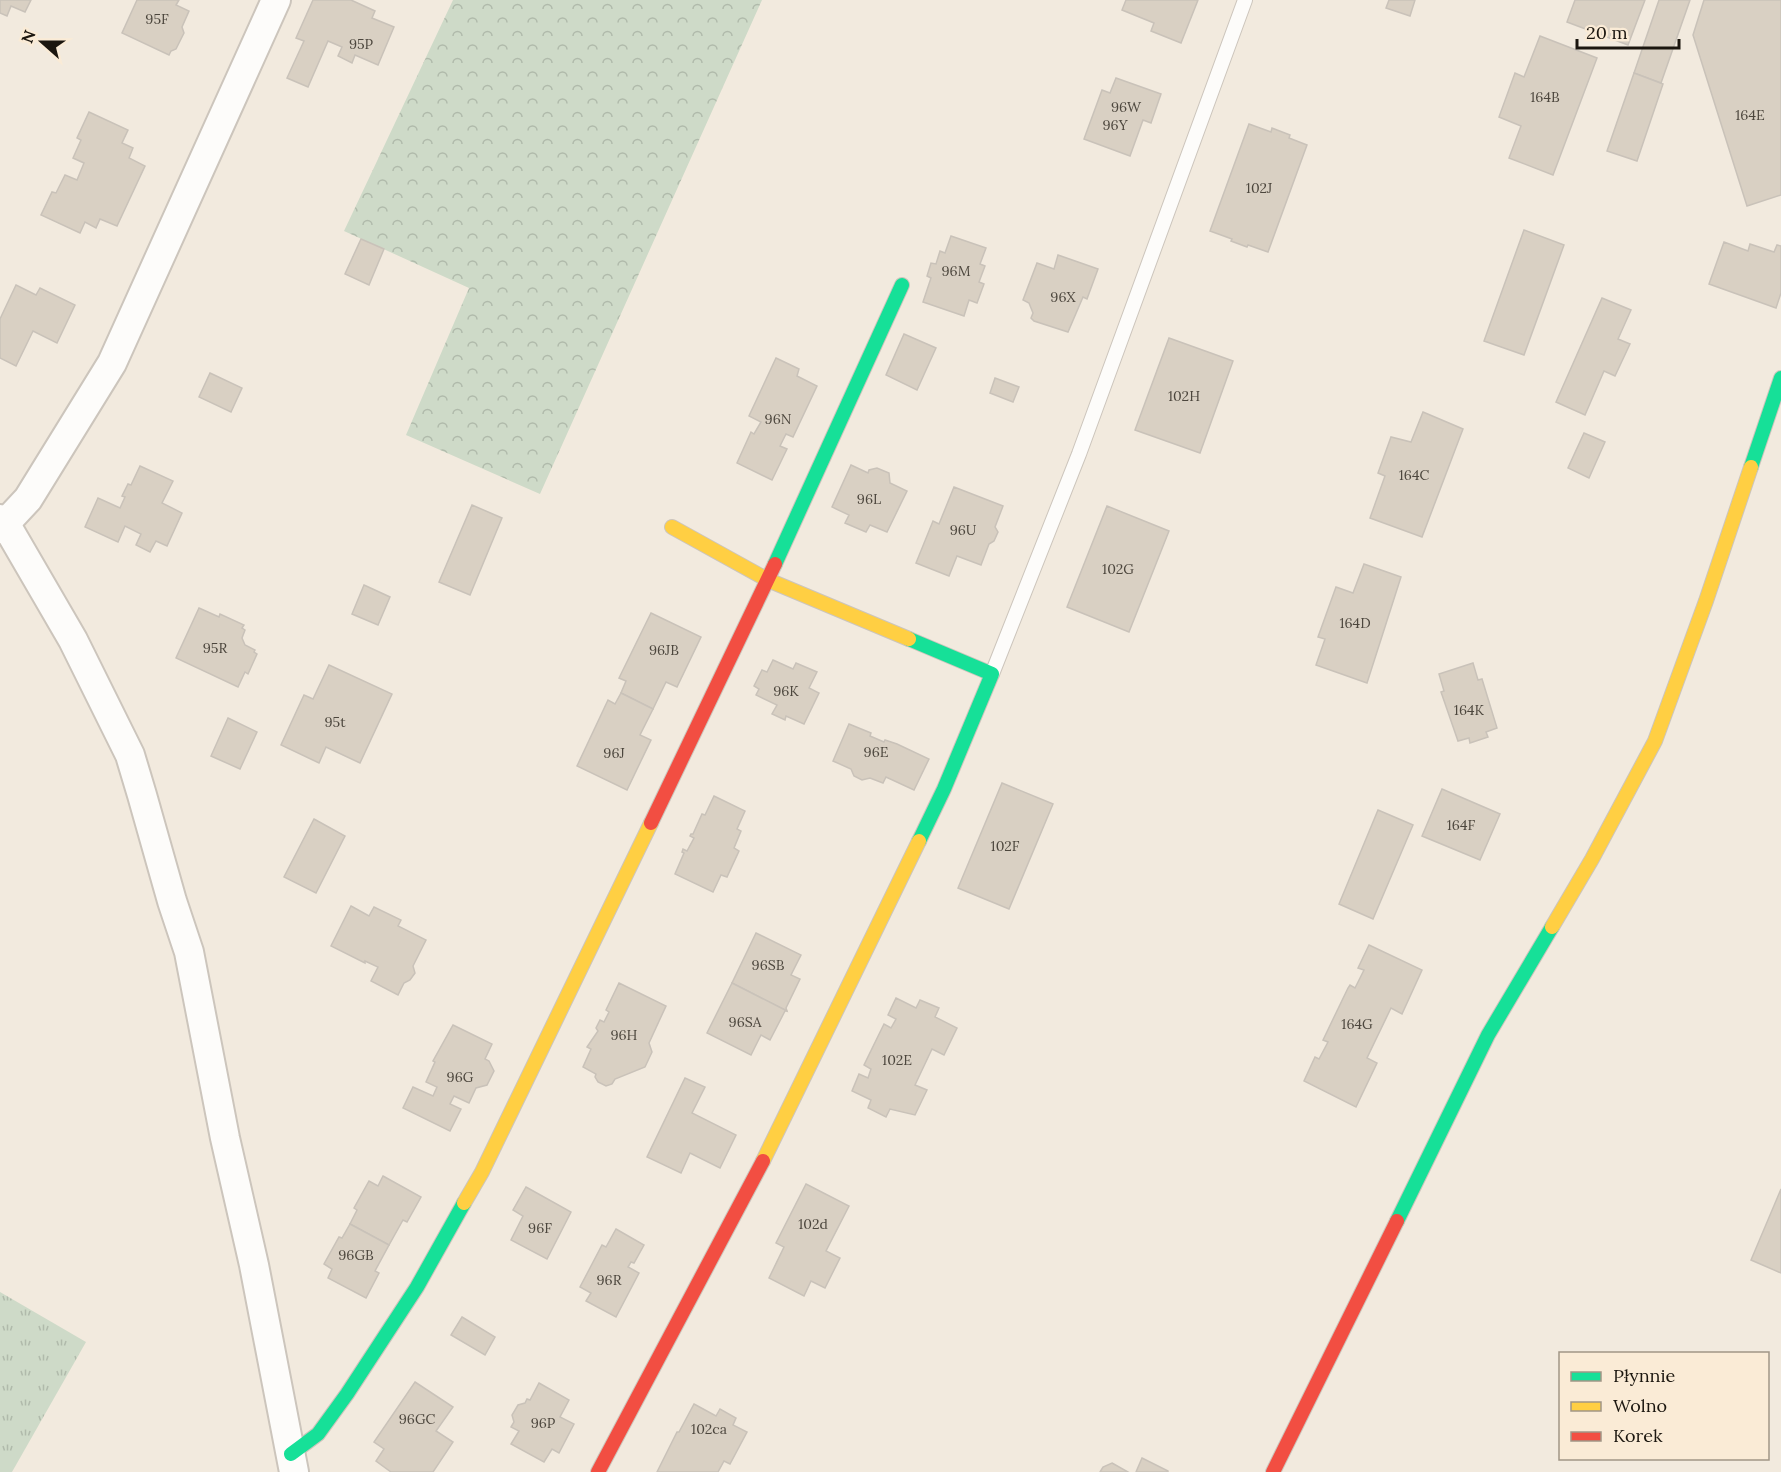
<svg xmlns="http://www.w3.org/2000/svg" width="1781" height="1472" viewBox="0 0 1781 1472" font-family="Lora,serif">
	<defs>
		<pattern id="grass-tufts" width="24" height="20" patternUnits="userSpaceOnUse" patternTransform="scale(1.5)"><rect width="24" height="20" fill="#cedac8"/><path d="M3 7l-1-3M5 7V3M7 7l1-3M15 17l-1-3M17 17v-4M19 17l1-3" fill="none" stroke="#b0baab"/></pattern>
		<pattern id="forest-crowns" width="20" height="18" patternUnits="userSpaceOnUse" patternTransform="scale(1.5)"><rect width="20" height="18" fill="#cedac8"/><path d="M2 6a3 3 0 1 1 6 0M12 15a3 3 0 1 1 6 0" fill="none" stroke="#b0baab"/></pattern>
	</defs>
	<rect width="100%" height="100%" fill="#f2eade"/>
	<!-- grass -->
	<path fill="url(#grass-tufts)" d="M 0,1292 L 86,1342 L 12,1472 L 0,1472 Z"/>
	<!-- forest -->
	<path fill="url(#forest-crowns)" d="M 453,0 L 762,0 L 540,494 L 406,435 L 469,288 L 344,231 Z"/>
	<!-- building -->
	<g fill="#d9d0c3" stroke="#c9c2b9" stroke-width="1.5">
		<path d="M 0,0 L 31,0 L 25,12 L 11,6 L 7,16 L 0,13 Z"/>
		<path d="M 137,0 L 179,0 L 176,5 L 189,11 L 182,27 L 184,33 L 176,49 L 171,51 L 169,55 L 122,33 Z"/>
		<path d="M 313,0 L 351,0 L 375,11 L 372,18 L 394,27 L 378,65 L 355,55 L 352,63 L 338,56 L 342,47 L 328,41 L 308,87 L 287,78 L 304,41 L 296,38 Z"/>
		<path d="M 1126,0 L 1198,0 L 1181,43 L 1151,31 L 1154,23 L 1122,10 Z"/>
		<path d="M 1389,0 L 1415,0 L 1410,16 L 1386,8 Z"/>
		<path d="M 1575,0 L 1645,0 L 1628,45 L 1567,22 Z"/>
		<path d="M 1659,0 L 1690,0 L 1661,83 L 1634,73 Z"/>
		<path d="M 1704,0 L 1781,0 L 1781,195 L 1747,206 L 1693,35 Z"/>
		<path d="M 1540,36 L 1597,58 L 1553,175 L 1509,158 L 1521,126 L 1499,117 L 1515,73 L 1524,77 Z"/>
		<path d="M 1634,73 L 1663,84 L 1637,161 L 1607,151 Z"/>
		<path d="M 1116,78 L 1161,94 L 1151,123 L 1143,120 L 1130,156 L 1084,139 L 1102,90 L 1110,93 Z"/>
		<path d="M 89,112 L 128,130 L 122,143 L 133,148 L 129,158 L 145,166 L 117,226 L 100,219 L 96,228 L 85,222 L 80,233 L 41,215 L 52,192 L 56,193 L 65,175 L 77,180 L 84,163 L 73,158 L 81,140 L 77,138 Z"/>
		<path d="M 1249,124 L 1271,132 L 1272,128 L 1290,135 L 1289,138 L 1307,145 L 1268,252 L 1248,245 L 1247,247 L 1231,241 L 1232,239 L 1210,231 Z"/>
		<path d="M 1524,230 L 1564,245 L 1524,355 L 1484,341 Z"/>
		<path d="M 951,236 L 986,248 L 980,264 L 985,266 L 979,282 L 984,284 L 977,303 L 969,300 L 964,316 L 923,302 L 931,278 L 927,276 L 931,263 L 936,264 L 940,251 L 945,253 Z"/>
		<path d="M 361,239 L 384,249 L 369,285 L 345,274 Z"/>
		<path d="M 1724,242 L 1748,251 L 1750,244 L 1774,252 L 1777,245 L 1781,246 L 1781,293 L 1776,308 L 1709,284 Z"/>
		<path d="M 1058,255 L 1098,269 L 1087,299 L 1083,297 L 1068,332 L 1034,321 L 1031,318 L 1033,313 L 1029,303 L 1023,300 L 1037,263 L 1054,269 Z"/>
		<path d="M 16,285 L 36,295 L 40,288 L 75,305 L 57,343 L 33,331 L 16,366 L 0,358 L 0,319 Z"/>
		<path d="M 1602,298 L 1631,310 L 1618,339 L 1630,344 L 1615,376 L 1604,371 L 1585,415 L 1556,402 Z"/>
		<path d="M 904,334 L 936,348 L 917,390 L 886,375 Z"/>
		<path d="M 1169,338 L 1233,361 L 1200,453 L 1135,430 Z"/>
		<path d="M 776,358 L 799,369 L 797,376 L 817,386 L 793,437 L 786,434 L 780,446 L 787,449 L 772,480 L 737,463 L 751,432 L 754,434 L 761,422 L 749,416 Z"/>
		<path d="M 210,373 L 242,388 L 231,412 L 199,397 Z"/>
		<path d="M 995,378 L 1019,387 L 1013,402 L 990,393 Z"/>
		<path d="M 1423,412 L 1463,429 L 1422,537 L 1370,518 L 1385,476 L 1378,473 L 1391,437 L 1411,442 Z"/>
		<path d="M 1584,433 L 1605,442 L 1589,478 L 1568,468 Z"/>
		<path d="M 851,465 L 868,473 L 869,470 L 877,468 L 889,473 L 890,483 L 907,491 L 887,532 L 870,525 L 866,532 L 845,523 L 849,515 L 832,507 Z"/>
		<path d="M 140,466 L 173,481 L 162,503 L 182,513 L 167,546 L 156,541 L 150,552 L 136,545 L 141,534 L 125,526 L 118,542 L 85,527 L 98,498 L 120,508 L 125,497 L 122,496 L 128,484 L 131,485 Z"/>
		<path d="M 954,487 L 1003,506 L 995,527 L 998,532 L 994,541 L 989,544 L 981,565 L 957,556 L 949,576 L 916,563 L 933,521 L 939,524 Z"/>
		<path d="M 472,505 L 502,518 L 470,595 L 439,582 Z"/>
		<path d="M 1107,506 L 1169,531 L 1129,632 L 1067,607 Z"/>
		<path d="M 1364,564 L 1401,577 L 1367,683 L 1316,665 L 1325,639 L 1318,637 L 1336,587 L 1353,593 Z"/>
		<path d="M 364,585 L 390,597 L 378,625 L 352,614 Z"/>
		<path d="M 199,608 L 219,617 L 220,614 L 244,625 L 242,628 L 245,630 L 242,638 L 245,645 L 255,650 L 254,652 L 257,654 L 248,674 L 245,672 L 238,687 L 176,658 Z"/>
		<path d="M 651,613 L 701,637 L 677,687 L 666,682 L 653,709 L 621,693 L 626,681 L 619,678 Z"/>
		<path d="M 773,660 L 793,669 L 796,663 L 817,672 L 809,688 L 819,693 L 804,724 L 786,716 L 785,720 L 772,714 L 777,705 L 756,695 L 759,689 L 754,686 L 762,670 L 767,672 Z"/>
		<path d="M 1473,663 L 1478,680 L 1482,679 L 1497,728 L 1486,732 L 1488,737 L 1470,743 L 1469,738 L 1458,741 L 1441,692 L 1444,691 L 1439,674 Z"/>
		<path d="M 329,665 L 392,694 L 360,763 L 326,747 L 319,763 L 281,745 L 304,695 L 313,699 Z"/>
		<path d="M 621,693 L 653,709 L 640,735 L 651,740 L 627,790 L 577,766 L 608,700 L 615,704 Z"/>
		<path d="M 228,718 L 257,732 L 240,769 L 211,756 Z"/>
		<path d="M 849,724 L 871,733 L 870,736 L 884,742 L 885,740 L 897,744 L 929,759 L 914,790 L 886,777 L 883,783 L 870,778 L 862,780 L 854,776 L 851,769 L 833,761 Z"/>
		<path d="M 1002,783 L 1053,804 L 1009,909 L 958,888 Z"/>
		<path d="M 1442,789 L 1500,814 L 1480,860 L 1422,836 Z"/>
		<path d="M 714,796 L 745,811 L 737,829 L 741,831 L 734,848 L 739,851 L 727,877 L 721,875 L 713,892 L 675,874 L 684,853 L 682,852 L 683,849 L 687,851 L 694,838 L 690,836 L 691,834 L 693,834 L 702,814 L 705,815 Z"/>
		<path d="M 1378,810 L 1413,825 L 1373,919 L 1339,904 Z"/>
		<path d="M 314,819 L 345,836 L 316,893 L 284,877 Z"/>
		<path d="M 351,906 L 369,916 L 374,907 L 401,920 L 398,926 L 426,940 L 413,966 L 415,973 L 410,980 L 404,983 L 398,995 L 371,981 L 378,967 L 365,961 L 365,963 L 331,946 Z"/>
		<path d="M 756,933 L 801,955 L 791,975 L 800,979 L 786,1008 L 787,1011 L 732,983 Z"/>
		<path d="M 1369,945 L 1422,970 L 1402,1014 L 1391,1008 L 1367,1058 L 1377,1063 L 1356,1107 L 1304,1081 L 1315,1057 L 1319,1059 L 1328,1042 L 1323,1040 L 1348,988 L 1350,985 L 1355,988 L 1364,970 L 1358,968 Z"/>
		<path d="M 619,983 L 666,1006 L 649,1043 L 652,1052 L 645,1067 L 615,1079 L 612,1084 L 606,1086 L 598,1082 L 595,1077 L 596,1074 L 583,1067 L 591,1049 L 587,1047 L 598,1031 L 596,1028 L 600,1020 L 604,1022 L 609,1012 L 606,1010 Z"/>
		<path d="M 732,983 L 787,1011 L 785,1011 L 770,1040 L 761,1035 L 751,1055 L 707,1033 Z"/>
		<path d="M 896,998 L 916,1008 L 920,1000 L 939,1008 L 935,1017 L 957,1028 L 944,1055 L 932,1049 L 915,1085 L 927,1090 L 915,1115 L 890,1109 L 886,1117 L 868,1108 L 871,1100 L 852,1091 L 859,1074 L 868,1078 L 871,1069 L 864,1065 L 884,1024 L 891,1028 L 896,1019 L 888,1015 Z"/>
		<path d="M 453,1025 L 492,1044 L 485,1059 L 489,1061 L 494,1071 L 487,1085 L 476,1088 L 469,1103 L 454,1096 L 450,1104 L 461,1109 L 450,1131 L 403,1108 L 413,1087 L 433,1096 L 437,1087 L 426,1082 L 435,1062 L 433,1061 Z"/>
		<path d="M 685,1078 L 705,1087 L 692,1113 L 736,1135 L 720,1168 L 690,1153 L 681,1173 L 647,1157 Z"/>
		<path d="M 383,1176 L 421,1197 L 407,1222 L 403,1220 L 389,1245 L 350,1224 L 357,1210 L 354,1208 L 369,1181 L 378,1186 Z"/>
		<path d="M 806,1184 L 849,1206 L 826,1251 L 840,1258 L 825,1288 L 811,1281 L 804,1296 L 769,1278 L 784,1247 L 776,1243 Z"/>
		<path d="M 526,1187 L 571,1212 L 547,1259 L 511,1240 L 523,1216 L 513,1210 Z"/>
		<path d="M 1781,1189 L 1781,1273 L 1751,1260 Z"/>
		<path d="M 350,1224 L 389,1245 L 375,1271 L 379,1273 L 366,1298 L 328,1278 L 332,1269 L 324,1264 L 339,1237 L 342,1238 Z"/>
		<path d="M 616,1229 L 644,1245 L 634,1263 L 631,1262 L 628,1267 L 639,1273 L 616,1317 L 586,1301 L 591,1293 L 580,1287 L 602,1245 L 606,1247 Z"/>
		<path d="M 462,1317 L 495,1337 L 485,1355 L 451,1335 Z"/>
		<path d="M 415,1382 L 453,1407 L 436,1431 L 453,1442 L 433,1472 L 391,1472 L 376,1461 L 384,1449 L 374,1442 Z"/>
		<path d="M 539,1383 L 569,1400 L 560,1417 L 574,1424 L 559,1453 L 552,1449 L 544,1462 L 511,1444 L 519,1431 L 511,1427 L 514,1422 L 512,1415 L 518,1405 L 525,1403 L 527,1399 L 530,1400 Z"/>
		<path d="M 694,1404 L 716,1416 L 720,1409 L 736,1418 L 733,1425 L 747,1432 L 730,1464 L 724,1461 L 718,1472 L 657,1472 L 677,1432 L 679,1432 Z"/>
		<path d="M 1142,1458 L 1168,1471 L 1168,1472 L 1136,1472 Z"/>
		<path d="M 1112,1463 L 1128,1472 L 1100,1472 L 1103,1467 Z"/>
	</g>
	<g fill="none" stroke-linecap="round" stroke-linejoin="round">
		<!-- lane casing -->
		<g stroke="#ccc5bc" stroke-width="16">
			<path id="lane" d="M 992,674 L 1079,454 L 1245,0"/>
		</g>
		<!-- street casing -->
		<g stroke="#ccc5bc" stroke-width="32">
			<g id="street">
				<path d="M 0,519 L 5,523 L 73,640 L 130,755 L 142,795 L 172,901 L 189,952 L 225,1138 L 254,1265 L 294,1472"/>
				<path d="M 0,529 L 28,499 L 112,363 L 276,0"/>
			</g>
		</g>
		<!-- fast casing -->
		<g stroke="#ccc5bc" stroke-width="16">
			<g id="fast">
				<path d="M 1751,467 L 1781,378"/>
				<path d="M 775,564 L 902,285"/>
				<path d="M 909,639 L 992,674 L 944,789 L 919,841"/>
				<path d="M 1397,1221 L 1488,1035 L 1552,927"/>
				<path d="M 291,1454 L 318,1434 L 347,1394 L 417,1287 L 464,1203"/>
			</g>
		</g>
		<!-- slow casing -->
		<g stroke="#ccc5bc" stroke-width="16">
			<g id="slow">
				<path d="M 672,527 L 768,580 L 909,639"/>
				<path d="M 1552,927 L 1592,859 L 1655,741 L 1706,601 L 1751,467"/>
				<path d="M 763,1161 L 919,841"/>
				<path d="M 464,1203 L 482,1172 L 651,823"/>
			</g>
		</g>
		<!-- jam casing -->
		<g stroke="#ccc5bc" stroke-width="16">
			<g id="jam">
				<path d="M 651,823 L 775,564"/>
				<path d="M 598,1472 L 763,1161"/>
				<path d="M 1273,1472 L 1397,1221"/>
			</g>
		</g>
		<!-- lane -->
		<use href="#lane" stroke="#fdfcfa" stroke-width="14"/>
		<!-- street -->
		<use href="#street" stroke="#fdfcfa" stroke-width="28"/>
		<!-- fast -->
		<use href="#fast" stroke="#16e098" stroke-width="14"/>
		<!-- slow -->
		<use href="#slow" stroke="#ffcf43" stroke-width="14"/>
		<!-- jam -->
		<use href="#jam" stroke="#f24e42" stroke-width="14"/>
	</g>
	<g text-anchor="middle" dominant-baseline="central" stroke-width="6" stroke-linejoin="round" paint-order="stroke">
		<!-- number labels -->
		<g font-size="14" fill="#4c463d">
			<text x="157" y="19">95F</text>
			<text x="361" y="44">95P</text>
			<text x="1545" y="97">164B</text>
			<text x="1126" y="107">96W</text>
			<text x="1750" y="115">164E</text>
			<text x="1115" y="125">96Y</text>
			<text x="1259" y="188">102J</text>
			<text x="956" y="271">96M</text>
			<text x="1063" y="297">96X</text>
			<text x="1184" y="396">102H</text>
			<text x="778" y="419">96N</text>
			<text x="1414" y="475">164C</text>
			<text x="869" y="499">96L</text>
			<text x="963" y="530">96U</text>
			<text x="1118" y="569">102G</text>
			<text x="1355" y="623">164D</text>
			<text x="215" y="648">95R</text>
			<text x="664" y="650">96JB</text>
			<text x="786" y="691">96K</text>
			<text x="1469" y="710">164K</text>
			<text x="335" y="722">95t</text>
			<text x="876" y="752">96E</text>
			<text x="614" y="753">96J</text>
			<text x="1461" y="825">164F</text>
			<text x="1005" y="846">102F</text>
			<text x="768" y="965">96SB</text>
			<text x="745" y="1022">96SA</text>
			<text x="1357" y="1024">164G</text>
			<text x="624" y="1035">96H</text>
			<text x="897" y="1060">102E</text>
			<text x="460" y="1077">96G</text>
			<text x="813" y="1224">102d</text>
			<text x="540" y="1228">96F</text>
			<text x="356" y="1255">96GB</text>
			<text x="609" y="1280">96R</text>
			<text x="417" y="1419">96GC</text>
			<text x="543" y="1423">96P</text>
			<text x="709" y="1429">102ca</text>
		</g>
	</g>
	<!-- legend -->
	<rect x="1559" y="1352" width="210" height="108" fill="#faebd6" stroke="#a19686" stroke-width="1.5"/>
	<rect x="1571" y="1372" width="30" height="9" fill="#16e098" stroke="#a19686" stroke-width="1.5"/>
	<text x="1613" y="1382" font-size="18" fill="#1b160f">Płynnie</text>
	<rect x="1571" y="1402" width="30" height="9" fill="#ffcf43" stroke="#a19686" stroke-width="1.5"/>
	<text x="1613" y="1412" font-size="18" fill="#1b160f">Wolno</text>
	<rect x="1571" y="1432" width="30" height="9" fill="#f24e42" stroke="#a19686" stroke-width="1.5"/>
	<text x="1613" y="1442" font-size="18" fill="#1b160f">Korek</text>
	<!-- north arrow -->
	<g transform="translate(42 42) rotate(291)" stroke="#faebd6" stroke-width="4.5" paint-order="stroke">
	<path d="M0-4.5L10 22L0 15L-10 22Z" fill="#1b160f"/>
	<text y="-9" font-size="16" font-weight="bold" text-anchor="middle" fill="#1b160f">N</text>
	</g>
	<!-- scale -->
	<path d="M1577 39v9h102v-9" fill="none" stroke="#1b160f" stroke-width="3"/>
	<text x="1586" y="39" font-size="18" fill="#1b160f" stroke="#faebd6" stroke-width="4.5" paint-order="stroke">20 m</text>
</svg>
